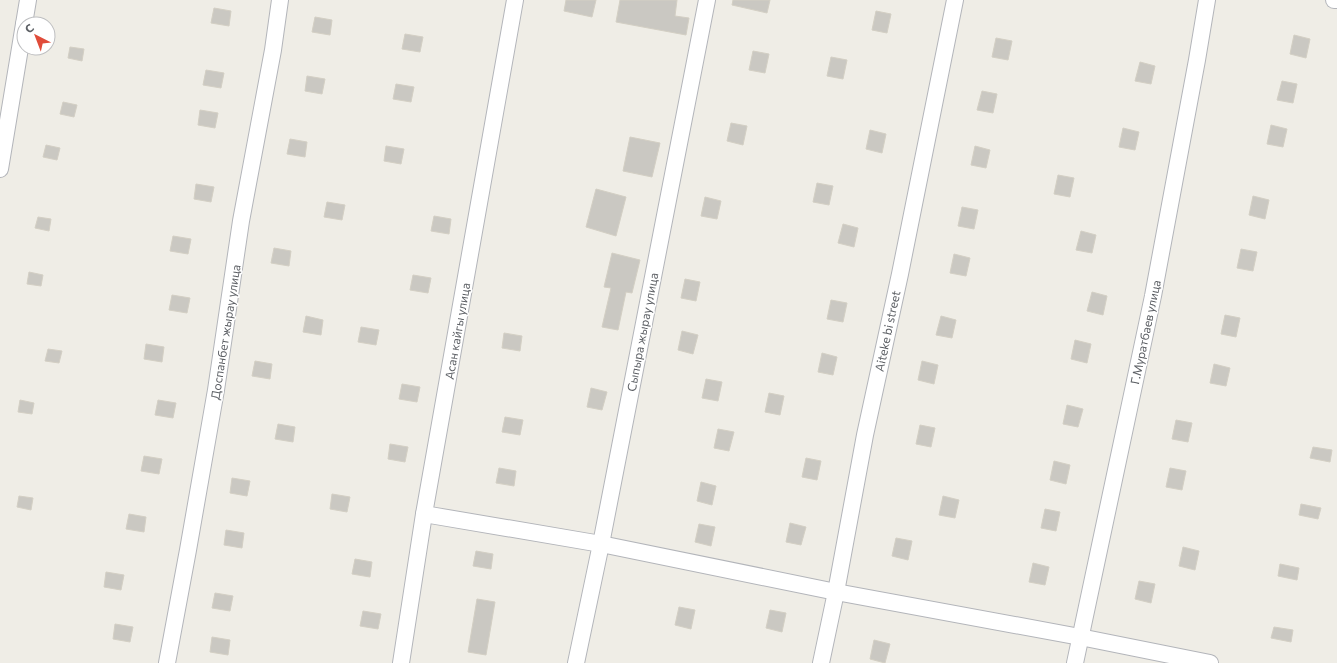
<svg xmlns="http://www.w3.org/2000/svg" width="1337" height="663" viewBox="0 0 1337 663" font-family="Commissioner,sans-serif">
	<rect width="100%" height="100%" fill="#efede6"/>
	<!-- building -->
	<g fill="#cac8c2" stroke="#d3cfc4">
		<path d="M 566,0 L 596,0 L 592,17 L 564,11 Z"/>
		<path d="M 620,0 L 677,0 L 675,16 L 689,18 L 686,35 L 616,22 Z"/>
		<path d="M 733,0 L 770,0 L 767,13 L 732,5 Z"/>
		<path d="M 214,8 L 231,11 L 229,26 L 211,23 Z"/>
		<path d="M 876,11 L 891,14 L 887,33 L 872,30 Z"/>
		<path d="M 315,17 L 332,20 L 330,35 L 312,32 Z"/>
		<path d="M 405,34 L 423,37 L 420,52 L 402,49 Z"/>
		<path d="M 1294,35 L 1310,39 L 1306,58 L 1290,54 Z"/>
		<path d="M 996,38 L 1012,41 L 1008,60 L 992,57 Z"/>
		<path d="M 70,47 L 84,49 L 82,61 L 68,58 Z"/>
		<path d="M 753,51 L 769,54 L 765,73 L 749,70 Z"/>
		<path d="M 831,57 L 847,60 L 843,79 L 827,76 Z"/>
		<path d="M 1140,62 L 1155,66 L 1151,84 L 1135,81 Z"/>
		<path d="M 206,70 L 224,73 L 221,88 L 203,85 Z"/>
		<path d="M 307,76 L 325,79 L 322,94 L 305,91 Z"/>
		<path d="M 1282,81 L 1297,84 L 1293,103 L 1277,100 Z"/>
		<path d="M 396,84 L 414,87 L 411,102 L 393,99 Z"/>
		<path d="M 982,91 L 997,94 L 993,113 L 977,110 Z"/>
		<path d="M 63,102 L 77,105 L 74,117 L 60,114 Z"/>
		<path d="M 200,110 L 218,113 L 215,128 L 198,125 Z"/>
		<path d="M 731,123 L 747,126 L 743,145 L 727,141 Z"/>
		<path d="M 1271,125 L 1287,129 L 1283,147 L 1267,144 Z"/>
		<path d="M 1123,128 L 1139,132 L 1135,150 L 1119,147 Z"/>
		<path d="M 870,130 L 886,134 L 882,153 L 866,149 Z"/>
		<path d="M 630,137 L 660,143 L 652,177 L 623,171 Z"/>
		<path d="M 290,139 L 307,142 L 305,157 L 287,154 Z"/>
		<path d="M 46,145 L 60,148 L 57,160 L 43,157 Z"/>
		<path d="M 386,146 L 404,149 L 401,164 L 384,161 Z"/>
		<path d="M 975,146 L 990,150 L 986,168 L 971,165 Z"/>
		<path d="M 1058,175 L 1074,178 L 1070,197 L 1054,194 Z"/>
		<path d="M 817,183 L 833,186 L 829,205 L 813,202 Z"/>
		<path d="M 196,184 L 214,187 L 211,202 L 194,199 Z"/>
		<path d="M 596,189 L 626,197 L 616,236 L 586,227 Z"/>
		<path d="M 1253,196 L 1269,200 L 1265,219 L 1249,215 Z"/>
		<path d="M 705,197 L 721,201 L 717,219 L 701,216 Z"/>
		<path d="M 327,202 L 345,205 L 342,220 L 324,217 Z"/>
		<path d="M 962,207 L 978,210 L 974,229 L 958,226 Z"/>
		<path d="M 434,216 L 451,219 L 449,234 L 431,231 Z"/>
		<path d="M 38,217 L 51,219 L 49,231 L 35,228 Z"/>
		<path d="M 843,224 L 858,228 L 854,247 L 838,243 Z"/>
		<path d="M 1081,231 L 1096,235 L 1092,253 L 1076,250 Z"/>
		<path d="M 173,236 L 191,239 L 188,254 L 170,251 Z"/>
		<path d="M 274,248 L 291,251 L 289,266 L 271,263 Z"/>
		<path d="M 1241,249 L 1257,252 L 1253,271 L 1237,268 Z"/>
		<path d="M 612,253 L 640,260 L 632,293 L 626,292 L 618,330 L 602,327 L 611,288 L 604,287 Z"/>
		<path d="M 954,254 L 970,258 L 966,276 L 950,273 Z"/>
		<path d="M 29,272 L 43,275 L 41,286 L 27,284 Z"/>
		<path d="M 413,275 L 431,278 L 428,293 L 410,290 Z"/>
		<path d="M 685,279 L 700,282 L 696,301 L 681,298 Z"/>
		<path d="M 1092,292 L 1107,296 L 1103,315 L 1087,311 Z"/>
		<path d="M 172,295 L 190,298 L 187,313 L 169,310 Z"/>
		<path d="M 831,300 L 847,303 L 843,322 L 827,319 Z"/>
		<path d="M 1225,315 L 1240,318 L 1236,337 L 1221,334 Z"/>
		<path d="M 306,316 L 323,320 L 321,335 L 303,332 Z"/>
		<path d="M 941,316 L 956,320 L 952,338 L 936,335 Z"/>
		<path d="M 361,327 L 379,330 L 376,345 L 358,342 Z"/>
		<path d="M 682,331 L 698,335 L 693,354 L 678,350 Z"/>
		<path d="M 504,333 L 522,336 L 520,351 L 502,348 Z"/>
		<path d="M 1075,340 L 1091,344 L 1087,363 L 1071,359 Z"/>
		<path d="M 146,344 L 164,347 L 162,362 L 144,359 Z"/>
		<path d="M 48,349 L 62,351 L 59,363 L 45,361 Z"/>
		<path d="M 822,353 L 837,357 L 833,375 L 818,372 Z"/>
		<path d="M 255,361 L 272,364 L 270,379 L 252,376 Z"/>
		<path d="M 922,361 L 938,365 L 934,384 L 918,380 Z"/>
		<path d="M 1214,364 L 1230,368 L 1226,386 L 1210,383 Z"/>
		<path d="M 706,379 L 722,382 L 718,401 L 702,398 Z"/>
		<path d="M 402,384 L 420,387 L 417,402 L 399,399 Z"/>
		<path d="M 591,388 L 607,392 L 602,410 L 587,407 Z"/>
		<path d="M 769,393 L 784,396 L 780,415 L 765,412 Z"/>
		<path d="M 20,400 L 34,403 L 32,414 L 18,412 Z"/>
		<path d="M 158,400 L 176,403 L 173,418 L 155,415 Z"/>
		<path d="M 1067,405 L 1083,409 L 1078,427 L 1063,424 Z"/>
		<path d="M 505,417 L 523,420 L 520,435 L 502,432 Z"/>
		<path d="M 1176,420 L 1192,423 L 1188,442 L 1172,439 Z"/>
		<path d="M 278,424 L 295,427 L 293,442 L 275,439 Z"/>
		<path d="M 920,425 L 935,428 L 931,447 L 916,444 Z"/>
		<path d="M 718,429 L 734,432 L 729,451 L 714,448 Z"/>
		<path d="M 390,444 L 408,447 L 405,462 L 388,459 Z"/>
		<path d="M 1313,447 L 1332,450 L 1330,462 L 1310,458 Z"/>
		<path d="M 144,456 L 162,459 L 159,474 L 141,471 Z"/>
		<path d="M 806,458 L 821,461 L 817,480 L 802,477 Z"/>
		<path d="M 1054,461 L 1070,465 L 1066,484 L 1050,480 Z"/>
		<path d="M 499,468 L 516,471 L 514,486 L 496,483 Z"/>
		<path d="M 1170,468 L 1186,471 L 1182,490 L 1166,487 Z"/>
		<path d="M 232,478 L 250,481 L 247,496 L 230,493 Z"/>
		<path d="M 701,482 L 716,486 L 712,505 L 697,501 Z"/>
		<path d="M 332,494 L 350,497 L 347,512 L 330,509 Z"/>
		<path d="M 19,496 L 33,498 L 31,510 L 17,507 Z"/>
		<path d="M 943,496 L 959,500 L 955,518 L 939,515 Z"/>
		<path d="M 1301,504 L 1321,508 L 1318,519 L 1299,515 Z"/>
		<path d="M 1045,509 L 1060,512 L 1056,531 L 1041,528 Z"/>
		<path d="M 129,514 L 146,517 L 144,532 L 126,529 Z"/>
		<path d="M 790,523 L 806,527 L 801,545 L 786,542 Z"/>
		<path d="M 699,524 L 715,527 L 711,546 L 695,542 Z"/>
		<path d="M 226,530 L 244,533 L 242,548 L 224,545 Z"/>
		<path d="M 896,538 L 912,541 L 908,560 L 892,556 Z"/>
		<path d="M 1183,547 L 1199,551 L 1195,570 L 1179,566 Z"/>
		<path d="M 476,551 L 493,554 L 491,569 L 473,566 Z"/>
		<path d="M 355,559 L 372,562 L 370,577 L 352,574 Z"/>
		<path d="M 1033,563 L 1049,567 L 1045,585 L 1029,582 Z"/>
		<path d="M 1280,564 L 1299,568 L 1297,580 L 1278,576 Z"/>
		<path d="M 106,572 L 124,575 L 121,590 L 104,587 Z"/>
		<path d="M 1139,581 L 1155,584 L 1151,603 L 1135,599 Z"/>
		<path d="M 215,593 L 233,596 L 230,611 L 212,608 Z"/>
		<path d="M 477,599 L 495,602 L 486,655 L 468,652 Z"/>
		<path d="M 679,607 L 695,610 L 691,629 L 675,625 Z"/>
		<path d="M 770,610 L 786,613 L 782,632 L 766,628 Z"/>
		<path d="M 363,611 L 381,614 L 378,629 L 360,626 Z"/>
		<path d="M 115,624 L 133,627 L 130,642 L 113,639 Z"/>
		<path d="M 1274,627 L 1293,630 L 1291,642 L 1271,638 Z"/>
		<path d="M 212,637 L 230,640 L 228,655 L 210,652 Z"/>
		<path d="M 874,640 L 890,644 L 885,663 L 870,659 Z"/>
	</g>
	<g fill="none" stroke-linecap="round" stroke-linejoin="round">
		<!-- street casing -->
		<g stroke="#b3b5ba" stroke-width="18">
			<g id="street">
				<path d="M 1334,0 L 1337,0"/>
				<path d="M 24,24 L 28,0"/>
				<path d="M 0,169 L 24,24"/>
				<path d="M 424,514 L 601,544 L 836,592 L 1080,637 L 1210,663"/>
				<path d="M 167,663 L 188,550 L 216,390 L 241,221 L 273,50 L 280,0"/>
				<path d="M 401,663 L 424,514 L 515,0"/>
				<path d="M 576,663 L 601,544 L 707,0"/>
				<path d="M 821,663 L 836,592 L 865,435 L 900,274 L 955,0"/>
				<path d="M 1075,663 L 1153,296 L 1197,60 L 1207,0"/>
			</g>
		</g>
		<!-- street -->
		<use href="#street" stroke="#fff" stroke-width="16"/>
	</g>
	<g text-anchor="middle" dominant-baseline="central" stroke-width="3" stroke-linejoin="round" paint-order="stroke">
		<!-- street labels -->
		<g font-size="12" fill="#5d6065" stroke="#fff">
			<text transform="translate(457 331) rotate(-80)">Асан кайгы улица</text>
			<text transform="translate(887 331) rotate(-78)">Aiteke bi street</text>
			<text transform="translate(225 332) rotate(-81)">Доспанбет жырау улица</text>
			<text transform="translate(642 332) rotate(-79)">Сыпыра жырау улица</text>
			<text transform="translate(1145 332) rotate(-78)">Г.Муратбаев улица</text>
		</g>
	</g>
	<!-- north arrow -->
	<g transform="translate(36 36) rotate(318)"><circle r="19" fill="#ffffff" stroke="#bebfc1"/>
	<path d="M0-3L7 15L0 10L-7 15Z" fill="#e04c3a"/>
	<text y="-6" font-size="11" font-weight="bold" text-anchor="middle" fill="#5d6065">С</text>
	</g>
</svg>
